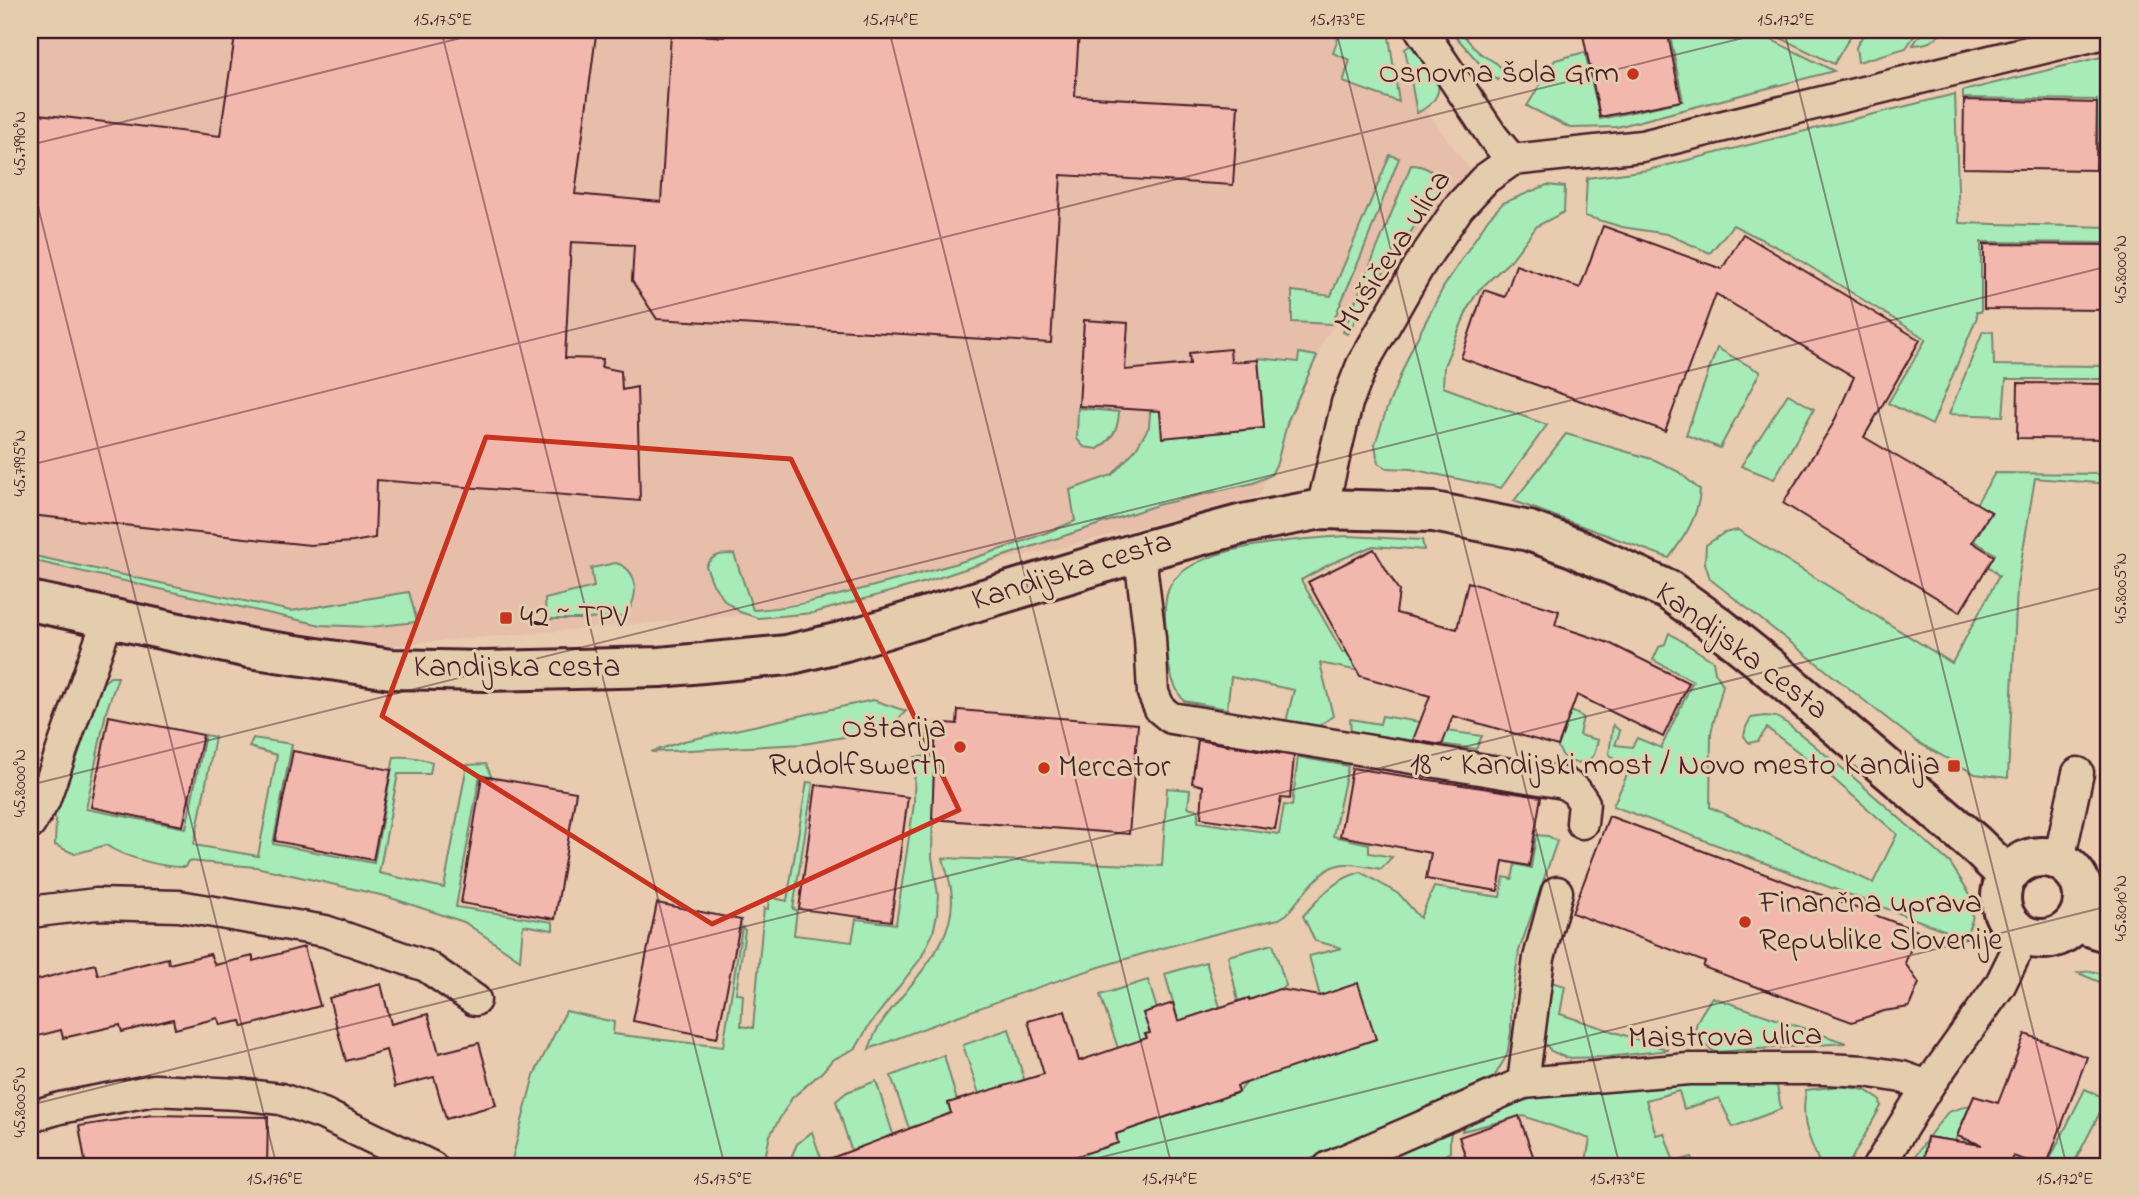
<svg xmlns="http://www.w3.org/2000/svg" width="2139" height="1197" viewBox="0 0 2139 1197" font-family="'Indie Flower',sans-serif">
	<rect width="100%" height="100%" fill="#e9cbaf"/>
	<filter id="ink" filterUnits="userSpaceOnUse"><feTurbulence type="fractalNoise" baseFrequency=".0143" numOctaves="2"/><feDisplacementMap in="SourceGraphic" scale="14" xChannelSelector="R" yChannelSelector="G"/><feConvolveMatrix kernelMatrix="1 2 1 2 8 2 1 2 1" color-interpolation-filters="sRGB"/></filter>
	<g filter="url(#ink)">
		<!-- built -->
		<path fill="#e6bea9" d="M 30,30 L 1366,30 L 1471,171 L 1325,337 L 1259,496 L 1064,547 L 789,604 L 754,614 L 321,651 L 30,579 Z"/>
		<!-- green -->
		<g fill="#a7ecb8" stroke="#788672" stroke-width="2">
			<path d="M 1341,30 L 1388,30 L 1399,102 L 1343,82 L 1350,60 L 1333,53 Z"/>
			<path d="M 1450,30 L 1460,30 C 1467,39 1474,50 1484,56 C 1493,62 1500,62 1504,75 L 1498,80 L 1488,73 Z"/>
			<path d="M 1669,30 L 1752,30 L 1834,71 L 1617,127 L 1570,128 L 1527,106 L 1555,60 L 1585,52 L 1600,119 L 1683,101 Z"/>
			<path d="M 1764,30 L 1854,30 L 1834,64 Z"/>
			<path d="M 1866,30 L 1918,30 L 1906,48 L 1858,62 L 1856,47 Z"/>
			<path d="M 1923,30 L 1943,30 C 1934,42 1928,44 1913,45 Z"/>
			<path d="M 1409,46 L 1415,47 C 1435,71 1455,93 1417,113 L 1405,49 Z"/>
			<path d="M 2109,55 L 2109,163 L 2098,164 L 2097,100 L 1963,98 L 1963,91 Z"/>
			<path d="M 1955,94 L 1959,223 L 2109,227 L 2109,243 L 1981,242 L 1981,312 L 1976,312 L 1977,317 L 1932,425 L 1888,403 L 1926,339 L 1785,251 L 1733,225 L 1710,253 L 1667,234 L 1622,227 L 1585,216 L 1587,178 L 1648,170 Z"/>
			<path d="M 1390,155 L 1399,158 L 1363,251 L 1332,324 L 1292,322 L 1292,291 L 1331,296 Z"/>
			<path d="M 1411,165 C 1424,165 1432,171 1441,179 L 1438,191 L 1382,275 L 1347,334 L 1343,332 Z"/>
			<path d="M 1547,185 L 1565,187 L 1564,212 L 1537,226 L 1511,260 L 1479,290 L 1469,306 L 1444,366 L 1443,387 L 1547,425 L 1501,488 L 1411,469 L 1387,468 L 1378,463 L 1375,444 L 1387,408 L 1411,350 L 1443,288 L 1488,219 L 1503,203 Z"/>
			<path d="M 1983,331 L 1993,332 L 1994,365 L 2109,366 L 2109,379 L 2006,379 L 2003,416 L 1949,414 Z"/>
			<path d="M 1717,348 L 1760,372 L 1720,448 L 1686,435 Z"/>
			<path d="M 1299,353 L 1317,356 L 1288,420 L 1277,463 L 1271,475 L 1253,483 L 1157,505 L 926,582 L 813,613 L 758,618 L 740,612 L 725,601 L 713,584 L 706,566 C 712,554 722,554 734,554 L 753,610 C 794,608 834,596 874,586 C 943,568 1010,549 1075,521 L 1070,490 L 1112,475 L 1135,450 L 1149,427 L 1152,385 L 1157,382 L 1163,438 L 1264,428 L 1258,358 L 1298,362 Z"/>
			<path d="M 1788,394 L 1814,409 L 1774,479 L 1741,466 Z"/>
			<path d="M 1078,408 L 1119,412 C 1118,430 1113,438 1098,449 L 1084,447 L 1077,439 Z"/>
			<path d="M 1566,434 L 1655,460 L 1679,472 L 1700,490 C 1698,518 1685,536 1669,558 L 1514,501 Z"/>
			<path d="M 1995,473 L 2109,474 L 2109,484 L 2035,478 L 2017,586 L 2008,778 L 1975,774 L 1917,742 L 1710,579 L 1705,563 L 1706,545 L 1724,533 L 1738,530 L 1952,663 L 1999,576 L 1988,566 L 1995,554 L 1974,541 L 1992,512 L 1976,504 Z"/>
			<path d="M 1348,536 L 1422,540 L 1424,550 L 1373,546 L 1332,563 L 1301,580 L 1343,653 L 1353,645 L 1359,671 L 1320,663 L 1333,716 L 1316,728 L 1286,722 L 1294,690 L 1231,677 L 1227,709 L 1184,701 C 1169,682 1167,659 1166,635 C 1165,620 1163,600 1170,586 C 1192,544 1305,539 1348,536 Z"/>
			<path d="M 30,555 L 291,611 L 409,592 L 417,622 L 370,627 L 321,625 L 30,560 Z"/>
			<path d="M 616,563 C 641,571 638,597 626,616 L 586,619 L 546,619 L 545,599 L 594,587 L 591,568 Z"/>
			<path d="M 1669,633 L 1713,661 L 1715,672 L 1723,685 L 1711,733 L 1710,807 L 1873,883 L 1897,834 L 1830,776 L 1767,728 L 1758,741 L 1749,743 L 1744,736 L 1746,727 L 1751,718 L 1765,716 L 1776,717 L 1788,724 L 1853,777 L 1950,863 L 1974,900 L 1972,920 L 1965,938 L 1613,806 L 1632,764 L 1617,760 L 1609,754 L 1613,725 L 1620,731 L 1615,745 L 1632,747 L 1637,738 L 1661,748 L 1693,681 L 1653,660 L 1659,647 L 1665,644 Z"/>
			<path d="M 110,677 L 118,677 L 106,712 L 86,809 L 186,828 L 205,735 L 215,737 L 194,845 L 258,856 L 277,755 L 249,747 L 253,738 L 292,744 L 273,844 L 374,863 L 394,757 C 407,756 419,758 432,762 L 430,774 L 398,774 L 379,873 L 444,888 L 467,765 L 486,764 L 492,778 L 480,775 L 456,907 L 553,922 L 553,930 L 523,925 L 520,960 L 464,922 L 385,896 L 256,867 L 188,861 L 185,867 C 164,868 123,857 106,845 L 75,854 L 55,845 L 56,821 L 51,803 L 103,683 Z"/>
			<path d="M 873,700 L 906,711 L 895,723 L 861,734 L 804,744 L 651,752 L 684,741 Z"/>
			<path d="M 1571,711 L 1583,717 L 1579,735 L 1598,740 L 1594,755 L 1588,761 C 1573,765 1564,762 1558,747 Z"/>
			<path d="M 1382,716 L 1420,722 L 1419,727 L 1482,736 L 1476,749 L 1351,732 L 1350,719 L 1380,724 Z"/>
			<path d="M 934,756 L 932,857 L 938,895 L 937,914 L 933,933 L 921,958 L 868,1027 L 856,1048 L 832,1060 L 823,1071 L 792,1098 L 770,1135 L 763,1167 L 510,1167 L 534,1075 L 566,1011 L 614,1022 L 613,1034 L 723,1047 L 742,927 L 745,930 L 736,993 L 743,995 L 741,1026 L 753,1028 L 764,908 L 768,909 L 769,897 L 787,901 L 807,782 L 813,783 L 793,909 L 797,910 L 794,935 L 852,942 L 856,919 L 896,924 L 914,804 L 915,757 Z"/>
			<path d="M 1298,757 L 1348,766 L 1333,836 L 1369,844 L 1369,853 L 1392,857 L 1381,869 C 1368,867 1349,861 1335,866 C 1320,870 1297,902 1287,914 L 1279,919 C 1138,949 1003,998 869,1049 C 872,1041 875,1032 880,1025 C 907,984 960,943 951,889 C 950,879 945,868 943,858 L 1162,866 L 1167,788 L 1190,790 L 1188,807 L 1198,810 L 1198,822 L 1279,834 L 1284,805 L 1292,806 Z"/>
			<path d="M 1536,835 L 1548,836 L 1557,841 L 1519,951 L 1511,1003 L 1511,1032 L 1507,1055 L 1494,1077 L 1293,1167 L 1008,1167 L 1040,1157 L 1043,1166 L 1118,1143 L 1116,1134 L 1239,1092 L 1320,996 L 1309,956 L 1342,948 L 1315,941 L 1303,916 C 1322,895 1333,880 1361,872 L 1400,895 L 1420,918 L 1434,887 L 1500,897 L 1504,877 L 1512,879 L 1515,864 L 1531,868 Z"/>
			<path d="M 1273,944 L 1286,986 L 1277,990 L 1283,1010 L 1255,1020 L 1249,998 L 1238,1001 L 1228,956 Z"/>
			<path d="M 1206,962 L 1220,1007 L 1212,1010 L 1222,1043 L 1179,1023 L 1165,974 Z"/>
			<path d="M 2090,971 L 2109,975 L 2109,986 L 2078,973 Z"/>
			<path d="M 1541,979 L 1565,986 L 1560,1014 L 1669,1050 L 1607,1057 L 1567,1058 L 1551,1051 L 1542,1040 Z"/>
			<path d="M 1148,980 L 1157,1009 L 1143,1013 L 1150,1033 L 1146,1035 L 1156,1063 L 1118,1048 L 1100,995 Z"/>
			<path d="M 1712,997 L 1846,1043 L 1715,1052 C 1683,1032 1697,1022 1712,997 Z"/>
			<path d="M 1009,1029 L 1027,1089 L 979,1094 L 963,1045 Z"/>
			<path d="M 944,1055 L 957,1101 L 959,1136 L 929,1146 L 921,1124 L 909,1128 L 891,1076 Z"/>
			<path d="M 1760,1080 L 1777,1086 L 1781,1109 L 1733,1127 L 1719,1098 L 1684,1109 L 1679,1091 L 1646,1100 L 1656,1135 L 1664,1133 L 1674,1162 L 1692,1157 L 1696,1167 L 1585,1167 L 1590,1139 L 1523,1116 L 1462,1131 L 1466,1120 L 1545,1094 Z"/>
			<path d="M 876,1081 L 893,1134 L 884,1138 L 893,1163 L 881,1167 L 863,1167 L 857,1148 L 851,1150 L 836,1101 L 847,1092 Z"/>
			<path d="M 1840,1086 L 1865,1090 L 1880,1100 L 1881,1106 L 1847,1167 L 1821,1167 C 1809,1137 1800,1123 1806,1090 Z"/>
			<path d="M 2085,1089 L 2107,1099 L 2072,1167 L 2046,1167 Z"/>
			<path d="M 1970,1105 L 1955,1141 L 1928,1137 L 1948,1112 Z"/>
			<path d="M 1453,1124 L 1450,1138 L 1450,1152 L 1436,1160 L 1437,1167 L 1358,1167 Z"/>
			<path d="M 812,1132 L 824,1167 L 787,1167 L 797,1144 Z"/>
			<path d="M 1927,1139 L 1923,1167 L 1908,1167 Z"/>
			<path d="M 1964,1139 L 2045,1167 L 1959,1167 Z"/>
		</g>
		<!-- building -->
		<g fill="#f2b8ad" stroke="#4a1f2b" stroke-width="2">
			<path d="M 236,30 L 565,30 L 596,35 L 575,194 L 661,202 L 671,33 L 724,37 L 725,30 L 1079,30 L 1075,96 L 1238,105 L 1233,185 L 1061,175 L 1051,343 L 657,319 L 632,281 L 634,245 L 571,242 L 565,358 L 603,359 L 601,367 L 621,371 L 622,390 L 637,387 L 640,501 L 377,480 L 375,538 L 353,542 L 310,545 L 30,515 L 30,113 L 220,136 Z"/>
			<path d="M 1582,30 L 1667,30 L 1681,101 L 1600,117 Z"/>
			<path d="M 1964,100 L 2097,103 L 2096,170 L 1963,168 Z"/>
			<path d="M 1603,226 L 1722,269 L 1743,234 L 1920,340 L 1864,437 L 1991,512 L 1972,542 L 1994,556 L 1960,612 L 1783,503 L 1833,424 L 1854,377 L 1716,294 L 1665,431 L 1461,358 L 1484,290 L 1505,297 L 1516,265 L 1580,288 Z"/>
			<path d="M 1984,244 L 2109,245 L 2109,310 L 1984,309 Z"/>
			<path d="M 1084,320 L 1128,323 L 1125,370 L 1190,364 L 1189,353 L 1230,349 L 1231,362 L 1258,360 L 1264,428 L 1162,438 L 1160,411 L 1079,406 Z"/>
			<path d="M 2018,383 L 2109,384 L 2109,439 L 2017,438 Z"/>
			<path d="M 1374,549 L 1399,591 L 1396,613 L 1457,629 L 1468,582 L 1559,611 L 1555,625 L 1609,643 L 1689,683 L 1663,737 L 1577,695 L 1558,746 L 1453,716 L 1442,745 L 1413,740 L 1430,696 L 1360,676 L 1308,582 Z"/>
			<path d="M 958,710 L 1138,724 L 1129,834 L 932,819 L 936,722 L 957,724 Z"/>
			<path d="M 109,716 L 203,735 L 183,826 L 91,807 Z"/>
			<path d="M 1198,740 L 1294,756 L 1290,799 L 1281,798 L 1275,829 L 1201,818 L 1203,786 L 1192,783 Z"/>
			<path d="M 293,751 L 391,770 L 373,860 L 275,841 Z"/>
			<path d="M 1352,768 L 1541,797 L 1529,866 L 1503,861 L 1498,891 L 1426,879 L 1431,853 L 1340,836 Z"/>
			<path d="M 482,776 L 576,792 L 555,919 L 461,903 Z"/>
			<path d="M 816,785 L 908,797 L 891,921 L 799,909 Z"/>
			<path d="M 1609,816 L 1918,931 L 1905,963 L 1919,983 L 1909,1007 L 1884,1011 L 1852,1022 L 1703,967 L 1705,962 L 1572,913 Z"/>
			<path d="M 657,903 L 741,920 L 717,1038 L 633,1021 Z"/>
			<path d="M 304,947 L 320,1006 L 243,1027 L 241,1021 L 220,1025 L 218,1018 L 175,1029 L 173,1019 L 122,1032 L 120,1025 L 63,1038 L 61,1030 L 30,1038 L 30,982 L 95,964 L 98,975 L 168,958 L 169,964 L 210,954 L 215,965 L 253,956 L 253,961 Z"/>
			<path d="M 1358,983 L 1376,1039 L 1237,1086 L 1239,1092 L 1116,1134 L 1118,1143 L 1043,1167 L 1040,1157 L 1008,1167 L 813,1167 L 813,1165 L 951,1113 L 948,1103 L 1044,1074 L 1028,1021 L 1065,1011 L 1079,1061 L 1147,1038 L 1145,1034 L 1150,1033 L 1143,1013 L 1173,1003 L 1178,1021 L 1249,998 L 1249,1000 L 1279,989 L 1320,996 Z"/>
			<path d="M 381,984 L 391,1024 L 428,1014 L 439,1053 L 479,1043 L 496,1105 L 446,1119 L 434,1077 L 395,1087 L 386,1050 L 346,1061 L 329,998 Z"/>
			<path d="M 2025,1034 L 2087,1057 L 2046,1167 L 2013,1156 L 2012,1167 L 1923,1167 L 1927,1137 L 1982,1145 L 1957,1136 L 1974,1096 L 1998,1103 Z"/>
			<path d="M 152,1115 L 268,1117 L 267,1167 L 86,1167 L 79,1126 Z"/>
			<path d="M 1519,1116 L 1537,1167 L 1469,1167 L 1459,1137 Z"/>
		</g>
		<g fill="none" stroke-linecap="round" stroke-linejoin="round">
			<!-- street casing -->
			<g stroke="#4a1f2b" stroke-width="35">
				<g id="street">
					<path d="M 1421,30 L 1493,137 L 1512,160"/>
					<path d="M 1512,160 L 1642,146 L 2109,32"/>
					<path d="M 1322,509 L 1347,403 L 1362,365 L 1419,266 L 1459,207 L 1485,179 L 1512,160"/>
					<path d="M 1143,551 L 1142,572 L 1150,638 L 1153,693 L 1160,709 L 1171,718 L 1564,783 L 1576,791 L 1584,803 L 1582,823"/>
					<path d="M 30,824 L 44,801 L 108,619"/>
					<path d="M 2059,860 L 2078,773"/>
					<path d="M 30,912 L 96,904 L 179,906 L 325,931 L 426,966 L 475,1000"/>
					<path d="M 1523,1083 L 1539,958 L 1557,892"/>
					<path d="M 30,1117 L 60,1108 L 154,1090 L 238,1094 L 281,1099 L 323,1114 L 432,1167"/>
					<path d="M 1329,1167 L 1523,1083 L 1689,1069 L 1826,1069 L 1865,1071 L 1902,1077 L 1928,1086"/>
					<path d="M 1878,1167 L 1928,1086 L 2000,985 L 2024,936"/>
				</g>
			</g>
			<!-- secondary casing -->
			<g stroke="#4a1f2b" stroke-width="44">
				<g id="secondary">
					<path d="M 30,601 L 249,648 L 391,669 L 484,671 L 660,667 L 787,655 L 845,641 L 1143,551 L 1243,524 L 1322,509 L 1434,512 L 1529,531 L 1573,547 L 1668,590 L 1718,626 L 1765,664 L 1974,843 L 2007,875"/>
					<circle cx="2042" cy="898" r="41"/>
					<path d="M 2076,922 L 2109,933"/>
				</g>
			</g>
			<!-- street -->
			<use href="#street" stroke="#e4cdad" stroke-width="30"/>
			<!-- secondary -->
			<use href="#secondary" stroke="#e4cdad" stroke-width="38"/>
		</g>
	</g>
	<!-- marked area -->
	<path fill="none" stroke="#c8321e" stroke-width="5" stroke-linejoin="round" d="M 486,437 L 791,459 L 959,810 L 712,924 L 382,716 Z"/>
	<!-- ticks -->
	<path fill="none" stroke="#4a1f2b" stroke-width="2" stroke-opacity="0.45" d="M 441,30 L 725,1167M 889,30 L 1172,1167M 1336,30 L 1620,1167M 1784,30 L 2067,1167M 30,145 L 493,30M 30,174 L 277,1167M 30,465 L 1775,30M 30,785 L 2109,266M 30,1105 L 2109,586M 1062,1167 L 2109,906"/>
	<!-- markers -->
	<g fill="#c8321e" stroke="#e4cdad" stroke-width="2.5">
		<circle cx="1633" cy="74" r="7"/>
		<rect x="499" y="611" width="14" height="14" rx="3.5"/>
		<circle cx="960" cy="747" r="7"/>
		<rect x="1947" y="759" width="14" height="14" rx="3.5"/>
		<circle cx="1044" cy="768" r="7"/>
		<circle cx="1745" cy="922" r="7"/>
	</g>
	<g text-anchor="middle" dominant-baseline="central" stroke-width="6" stroke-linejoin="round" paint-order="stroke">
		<!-- poi labels -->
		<g font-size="32" fill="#4a1f2b" stroke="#e4cdad" text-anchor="end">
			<text x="1619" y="74">Osnovna šola Grm</text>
			<text x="520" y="618" text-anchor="start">42 ~ TPV</text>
			<text x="946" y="729">Oštarija<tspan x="946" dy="37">Rudolfswerth</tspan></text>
			<text x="1940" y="766">18 ~ Kandijski most / Novo mesto Kandija</text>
			<text x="1058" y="768" text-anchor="start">Mercator</text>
			<text x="1759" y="904" text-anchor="start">Finančna uprava<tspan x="1759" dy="37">Republike Slovenije</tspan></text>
		</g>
		<!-- street labels -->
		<g font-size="32" fill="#4a1f2b" stroke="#e4cdad">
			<text transform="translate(1394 252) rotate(-57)">Mušičeva ulica</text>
			<text transform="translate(1072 572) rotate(-17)">Kandijska cesta</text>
			<text transform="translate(1741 652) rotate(37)">Kandijska cesta</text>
			<text x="517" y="668">Kandijska cesta</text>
			<text transform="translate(1725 1038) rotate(-1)">Maistrova ulica</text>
		</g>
	</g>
	<!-- margin -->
	<rect width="2139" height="1197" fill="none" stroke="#e4cdad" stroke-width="77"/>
	<rect x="38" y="38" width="2062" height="1120" fill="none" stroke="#4a1f2b" stroke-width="2.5"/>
	<g font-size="18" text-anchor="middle" fill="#4a1f2b">
		<text x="443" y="25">15.175°E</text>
		<text x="891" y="25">15.174°E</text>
		<text x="1338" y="25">15.173°E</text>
		<text x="1786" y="25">15.172°E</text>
		<text transform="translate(19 143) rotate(-90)" y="6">45.7990°N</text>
		<text transform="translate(2120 269) rotate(-90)" y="6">45.8000°N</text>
		<text transform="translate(19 463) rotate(-90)" y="6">45.7995°N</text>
		<text transform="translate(2120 588) rotate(-90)" y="6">45.8005°N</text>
		<text transform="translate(19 783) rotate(-90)" y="6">45.8000°N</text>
		<text transform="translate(2120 908) rotate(-90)" y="6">45.8010°N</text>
		<text transform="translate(19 1102) rotate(-90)" y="6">45.8005°N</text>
		<text x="275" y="1184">15.176°E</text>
		<text x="723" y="1184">15.175°E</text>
		<text x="1170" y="1184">15.174°E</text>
		<text x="1618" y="1184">15.173°E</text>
		<text x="2065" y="1184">15.172°E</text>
	</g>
</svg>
